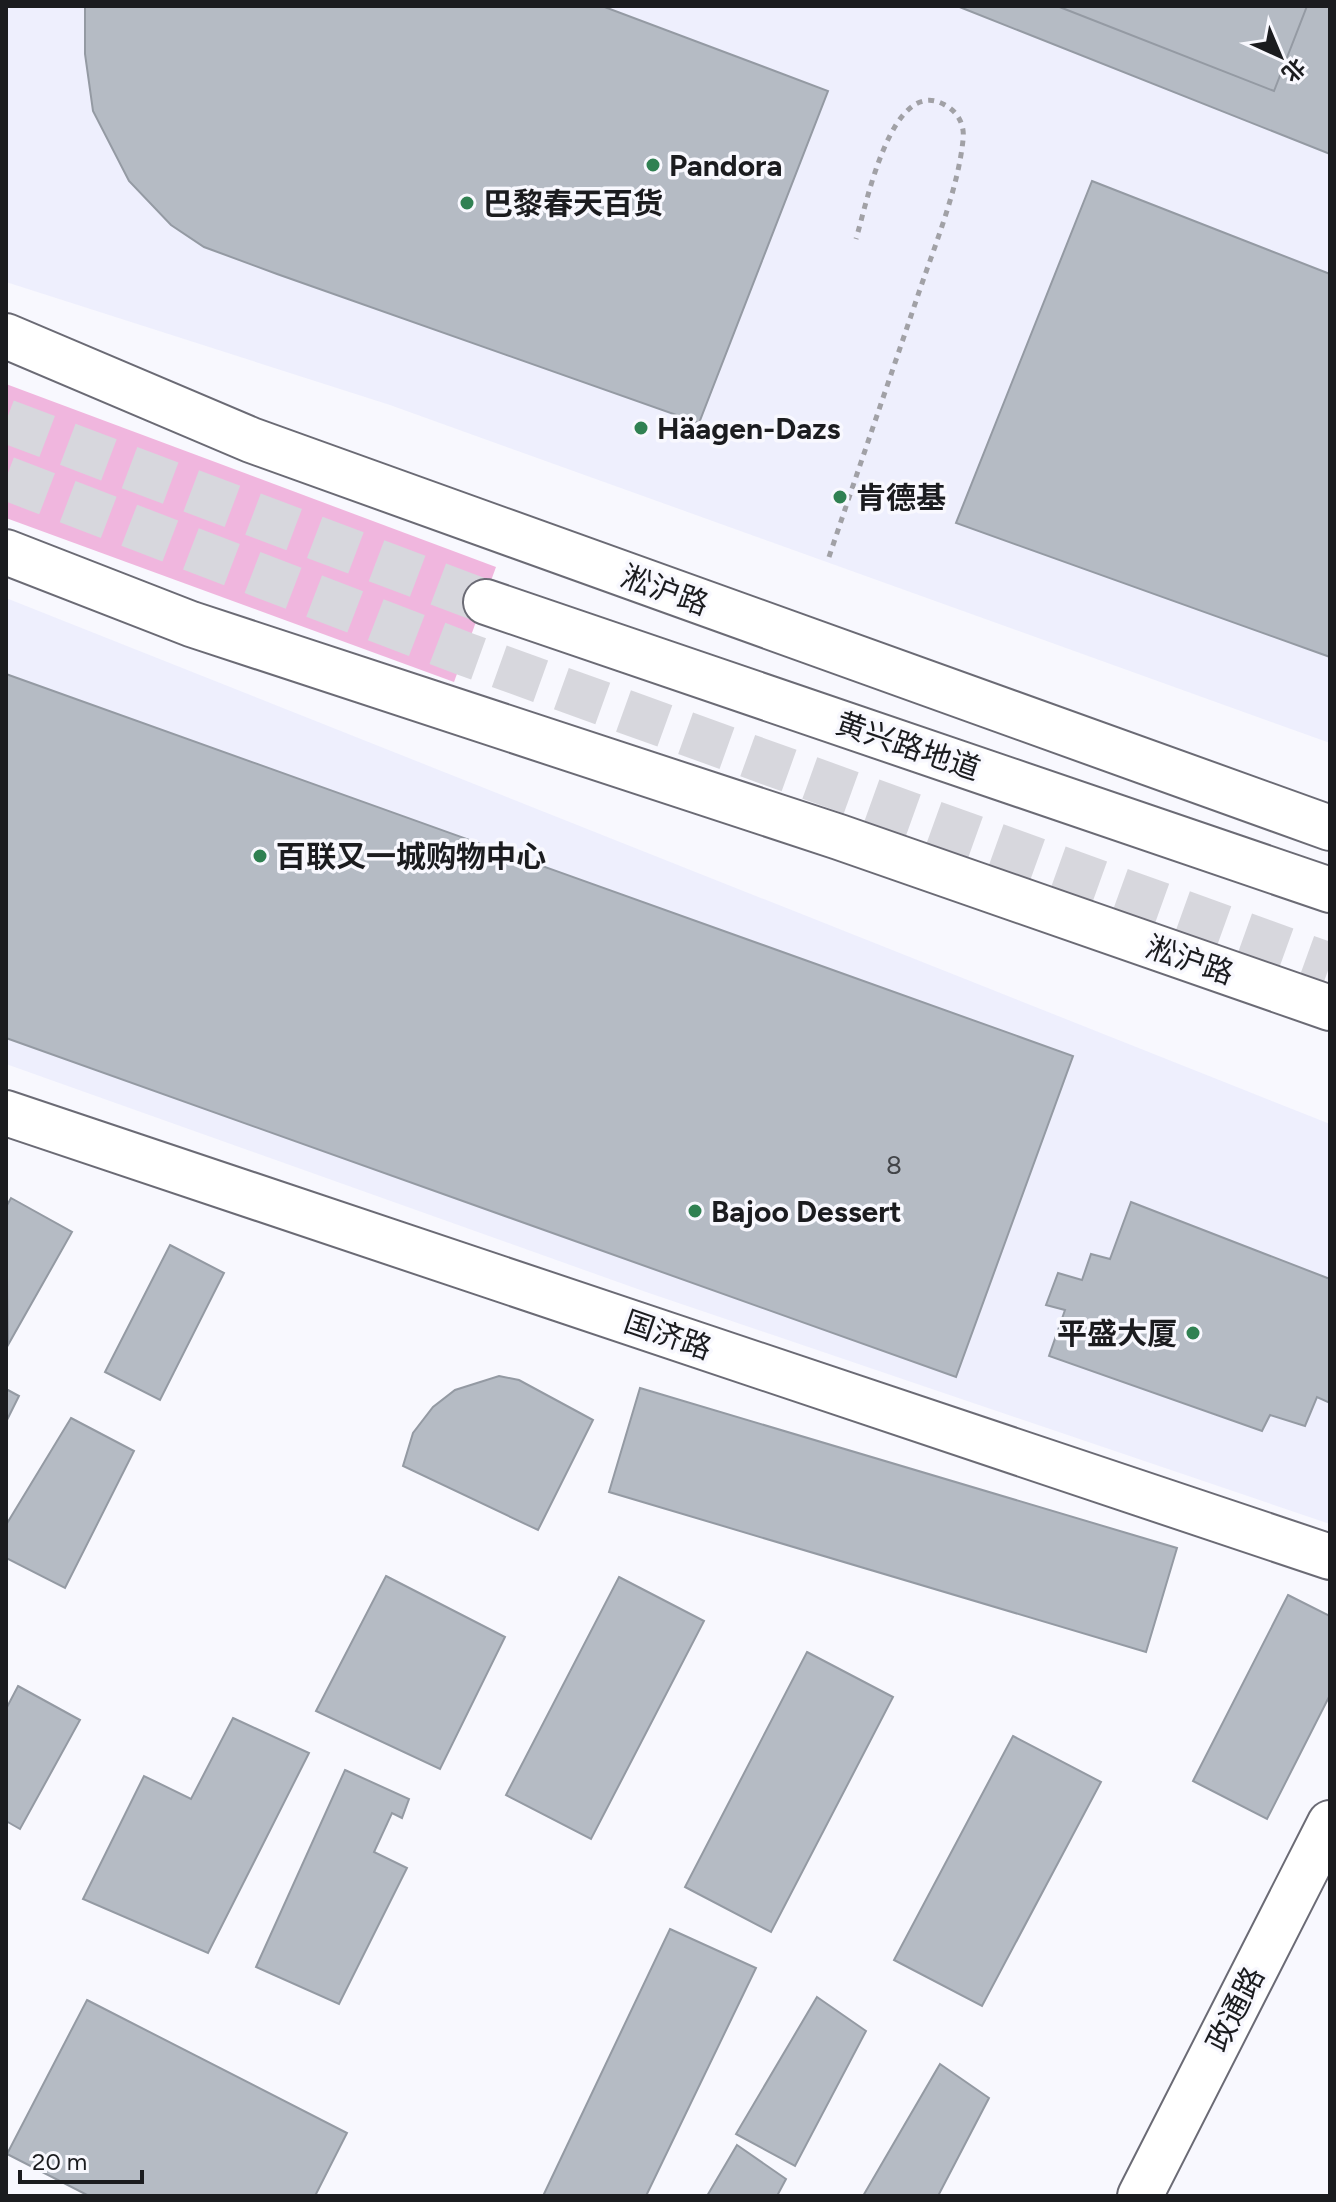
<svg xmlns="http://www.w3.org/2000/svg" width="1336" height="2202" viewBox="0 0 1336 2202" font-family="Figtree,'Noto Sans SC',sans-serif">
	<rect width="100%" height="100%" fill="#f8f8fe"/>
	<!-- built -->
	<g fill="#eeeffd">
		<path d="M 6,6 L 1330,6 L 1330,743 L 390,405 L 6,282 Z"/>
		<path d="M 6,598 L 1330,1124 L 1330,1524 L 646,1292 L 6,1064 Z"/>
	</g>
	<!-- green -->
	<path fill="#f0b6de" d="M 6,384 L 496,567 L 454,682 L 6,518 Z"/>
	<!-- building -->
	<g fill="#b5bbc4" stroke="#949aa3" stroke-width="2">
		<path d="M 85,6 L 602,6 L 828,91 L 699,423 L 277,274 L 204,247 L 171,225 L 129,181 L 93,111 L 85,54 Z"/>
		<path d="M 957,6 L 1330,6 L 1330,154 Z"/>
		<path d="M 1057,6 L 1307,6 L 1274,91 Z"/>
		<path d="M 1092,181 L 1330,274 L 1330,657 L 956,523 Z"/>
		<path d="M 6,674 L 1073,1056 L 956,1377 L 6,1038 Z"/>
		<path d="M 11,1198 L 72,1232 L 8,1345 L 6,1207 Z"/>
		<path d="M 1131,1202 L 1330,1279 L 1330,1403 L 1317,1397 L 1305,1426 L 1270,1415 L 1262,1431 L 1049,1356 L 1065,1310 L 1046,1305 L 1058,1273 L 1082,1280 L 1091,1254 L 1110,1259 Z"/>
		<path d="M 170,1245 L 224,1273 L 160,1400 L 105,1372 Z"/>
		<path d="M 499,1376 L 519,1380 L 593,1420 L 538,1530 L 403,1466 L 413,1433 L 433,1407 L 455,1390 Z"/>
		<path d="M 640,1388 L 1177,1548 L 1146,1652 L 609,1492 Z"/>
		<path d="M 6,1389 L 19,1396 L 6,1422 Z"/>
		<path d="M 71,1418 L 134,1451 L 65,1588 L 6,1558 L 6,1525 Z"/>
		<path d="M 386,1576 L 505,1637 L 440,1769 L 316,1711 Z"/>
		<path d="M 619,1577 L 704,1621 L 591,1839 L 506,1795 Z"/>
		<path d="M 1288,1595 L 1330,1616 L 1330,1695 L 1267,1819 L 1193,1781 Z"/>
		<path d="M 807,1652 L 893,1697 L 771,1932 L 685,1887 Z"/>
		<path d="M 18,1686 L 80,1720 L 20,1829 L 6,1821 L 6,1709 Z"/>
		<path d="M 233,1718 L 309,1753 L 208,1953 L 83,1899 L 144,1776 L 191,1799 Z"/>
		<path d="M 1013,1736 L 1101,1782 L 982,2006 L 894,1960 Z"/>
		<path d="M 345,1770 L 409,1799 L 402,1818 L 392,1813 L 374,1852 L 407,1868 L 339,2004 L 256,1967 Z"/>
		<path d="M 670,1929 L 756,1968 L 646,2196 L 543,2196 Z"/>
		<path d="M 817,1997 L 866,2031 L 795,2166 L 736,2134 Z"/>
		<path d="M 87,2000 L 347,2133 L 315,2196 L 89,2196 L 7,2154 Z"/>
		<path d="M 940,2064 L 989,2098 L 938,2196 L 863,2196 Z"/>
		<path d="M 737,2145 L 786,2179 L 777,2196 L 707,2196 Z"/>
	</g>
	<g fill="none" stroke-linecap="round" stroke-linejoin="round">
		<!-- primary-tunnel -->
		<g stroke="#d7d7dd" stroke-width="44" stroke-dasharray="44 22" stroke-linecap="butt">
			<path d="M 6,421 L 486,602"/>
			<path d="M 6,478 L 465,654 L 1330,965"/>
		</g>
		<!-- street casing -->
		<g stroke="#6b6b75" stroke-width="48">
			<path id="street" d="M 6,1113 L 1330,1557"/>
		</g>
		<!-- secondary casing -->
		<g stroke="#6b6b75" stroke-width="48">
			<path id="secondary" d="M 1140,2196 L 1330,1823"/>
		</g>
		<!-- primary casing -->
		<g stroke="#6b6b75" stroke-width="48">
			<g id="primary">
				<path d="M 6,336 L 251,440 L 1330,828"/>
				<path d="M 6,552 L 191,624 L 839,837 L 1330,1008"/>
				<path d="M 486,602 L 1330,890"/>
			</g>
		</g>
		<!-- path -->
		<path stroke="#a1a1a6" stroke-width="5" stroke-dasharray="6 6" stroke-linecap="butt" d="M 829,557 C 858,470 888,384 917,298 C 933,250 958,190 963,140 C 965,125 958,112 945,105 C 891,74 866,207 856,239"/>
		<!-- street -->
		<use href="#street" stroke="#fff" stroke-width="44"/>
		<!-- secondary -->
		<use href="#secondary" stroke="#fff" stroke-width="44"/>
		<!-- primary -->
		<use href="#primary" stroke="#fff" stroke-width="44"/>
	</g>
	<!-- markers -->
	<g fill="#308152" stroke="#f8f8fe" stroke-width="3">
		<circle cx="653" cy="165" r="8"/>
		<circle cx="467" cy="203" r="8"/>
		<circle cx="641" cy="428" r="8"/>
		<circle cx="840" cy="497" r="8"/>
		<circle cx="260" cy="856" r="8"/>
		<circle cx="695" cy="1211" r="8"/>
		<circle cx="1193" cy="1333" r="8"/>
	</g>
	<g text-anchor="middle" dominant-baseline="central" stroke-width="7" stroke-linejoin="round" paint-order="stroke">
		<!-- number labels -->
		<g font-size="26" fill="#424448">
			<text x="894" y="1165">8</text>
		</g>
		<!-- poi labels -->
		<g font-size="30" font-weight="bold" fill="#1b1c1f" stroke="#f8f8fe" text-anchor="start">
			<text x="669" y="165">Pandora</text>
			<text x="483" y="203">巴黎春天百货</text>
			<text x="657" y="428">Häagen-Dazs</text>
			<text x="856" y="497">肯德基</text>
			<text x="276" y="856">百联又一城购物中心</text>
			<text x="711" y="1211">Bajoo Dessert</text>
			<text x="1177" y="1333" text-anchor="end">平盛大厦</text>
		</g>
		<!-- street labels -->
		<g font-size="30" fill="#1b1c1f" stroke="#f8f8fe">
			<text transform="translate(665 590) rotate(20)">淞沪路</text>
			<text transform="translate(908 746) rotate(19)">黄兴路地道</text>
			<text transform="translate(1190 960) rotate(19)">淞沪路</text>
			<text transform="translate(668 1335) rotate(19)">国济路</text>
			<text transform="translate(1235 2009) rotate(-63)">政通路</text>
		</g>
	</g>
	<!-- border -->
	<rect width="1336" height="2202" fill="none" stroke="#1b1c1f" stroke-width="16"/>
	<!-- north arrow -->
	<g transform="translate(1280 56) rotate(136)" stroke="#f8f8fe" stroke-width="6" paint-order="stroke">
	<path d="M0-6L14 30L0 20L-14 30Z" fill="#1b1c1f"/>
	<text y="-12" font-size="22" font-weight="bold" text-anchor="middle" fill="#1b1c1f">北</text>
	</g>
	<!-- scale -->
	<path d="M20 2170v12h122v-12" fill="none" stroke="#1b1c1f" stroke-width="4"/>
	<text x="32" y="2170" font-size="24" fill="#1b1c1f" stroke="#f8f8fe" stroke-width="6" paint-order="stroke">20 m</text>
</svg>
